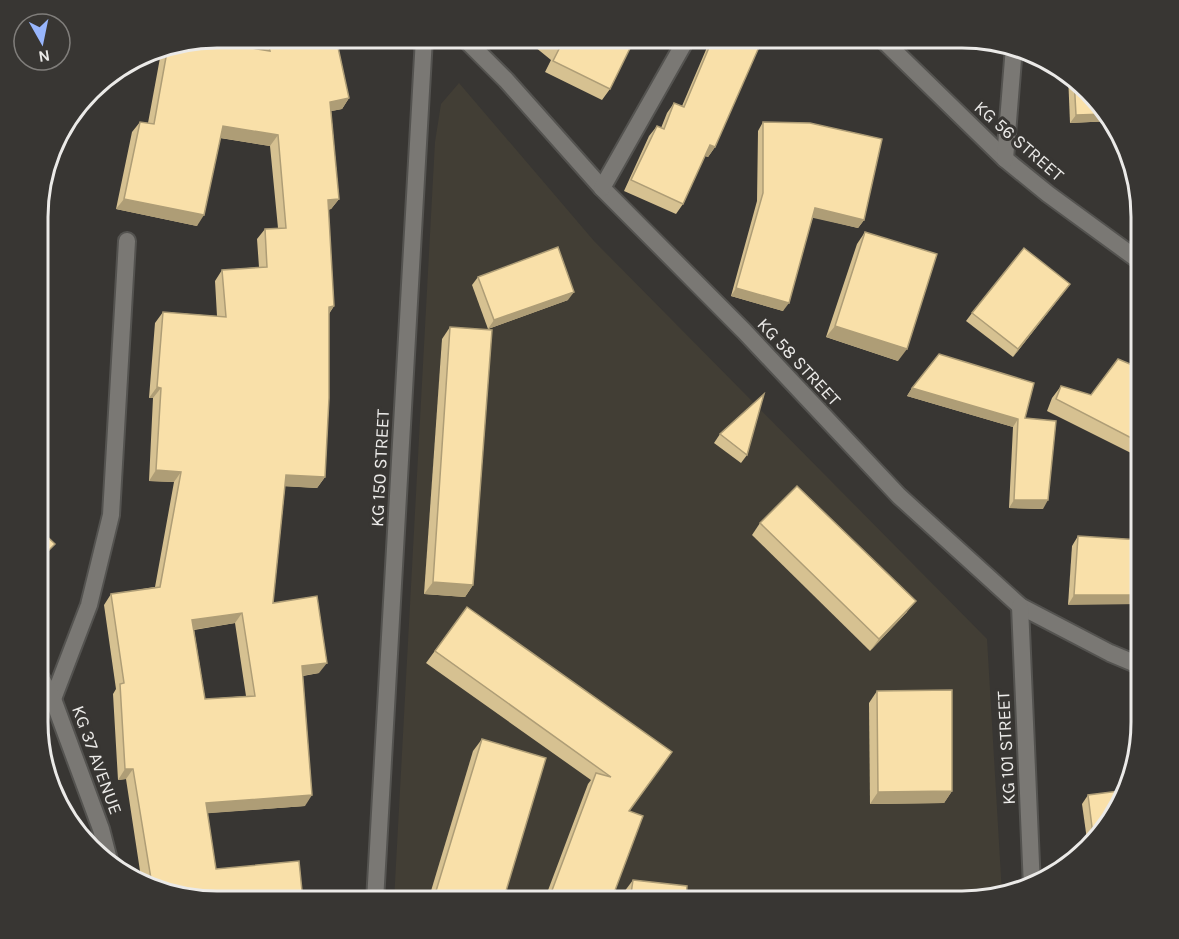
<svg xmlns="http://www.w3.org/2000/svg" width="1179" height="939" viewBox="0 0 1179 939" font-family="Karla,sans-serif">
	<rect width="100%" height="100%" fill="#383633"/>
	<!-- built -->
	<path fill="#423e35" d="M 459,83 L 594,241 L 987,639 L 1002,894 L 962,901 L 394,901 L 435,142 L 441,104 Z"/>
	<g fill="none" stroke-linecap="round" stroke-linejoin="round">
		<!-- minor casing -->
		<g stroke="#545350" stroke-width="20">
			<g id="minor">
				<path d="M 464,38 L 506,80 L 602,188 L 744,331 L 899,496 L 1020,606 L 1110,653 L 1141,666"/>
				<path d="M 881,38 L 1005,159 L 1048,194 L 1141,262"/>
				<path d="M 1005,159 L 1014,47"/>
				<path d="M 602,188 L 687,38"/>
				<path d="M 1020,606 L 1032,887"/>
				<path d="M 53,699 L 89,605 L 111,515 L 127,241"/>
				<path d="M 375,901 L 424,38"/>
			</g>
		</g>
		<!-- tertiary casing -->
		<g stroke="#545350" stroke-width="20">
			<path id="tertiary" d="M 38,673 L 53,699 L 101,829 L 110,864"/>
		</g>
		<!-- minor -->
		<use href="#minor" stroke="#7a7874" stroke-width="16"/>
		<!-- tertiary -->
		<use href="#tertiary" stroke="#7a7874" stroke-width="16"/>
	</g>
	<!-- wall -->
	<g fill="#d6c191" fill-rule="evenodd">
		<path d="M 257,38 L 336,38 L 349,98 L 342,109 L 331,111 L 339,199 L 331,209 L 328,210 L 334,306 L 329,314 L 325,477 L 317,488 L 285,486 L 273,603 L 319,673 L 303,676 L 305,806 L 207,813 L 216,869 L 148,888 L 142,884 L 126,779 L 118,780 L 113,694 L 116,689 L 104,605 L 111,594 L 155,587 L 174,482 L 149,481 L 153,398 L 149,398 L 155,323 L 163,312 L 217,316 L 215,281 L 222,270 L 259,267 L 257,239 L 265,229 L 278,228 L 270,146 L 220,138 L 197,226 L 116,209 L 132,132 L 140,122 L 148,123 L 162,47 L 210,39 L 209,41 L 259,50 ZM 235,623 L 246,696 L 205,699 L 194,630 Z"/>
		<path d="M 524,38 L 635,38 L 610,89 L 602,100 L 545,72 L 551,60 Z"/>
		<path d="M 711,38 L 763,38 L 715,147 L 708,157 L 705,156 L 683,204 L 676,214 L 624,191 L 649,136 L 657,126 L 661,128 L 667,113 L 674,103 L 682,106 Z"/>
		<path d="M 1068,74 L 1081,82 L 1111,121 L 1070,123 Z"/>
		<path d="M 763,122 L 864,220 L 858,228 L 813,217 L 783,311 L 731,296 L 757,201 L 758,131 Z"/>
		<path d="M 865,232 L 898,361 L 826,337 L 857,244 Z"/>
		<path d="M 478,277 L 568,300 L 488,329 L 472,285 Z"/>
		<path d="M 1070,284 L 1013,357 L 966,321 L 972,313 Z"/>
		<path d="M 450,327 L 473,585 L 465,597 L 424,594 L 442,339 Z"/>
		<path d="M 1141,361 L 1141,458 L 1047,411 L 1052,398 L 1061,386 L 1091,395 L 1137,367 Z"/>
		<path d="M 912,388 L 1025,418 L 1043,509 L 1009,508 L 1013,427 L 907,396 Z"/>
		<path d="M 720,434 L 747,455 L 741,463 L 714,443 Z"/>
		<path d="M 760,523 L 907,612 L 870,651 L 752,535 Z"/>
		<path d="M 1078,536 L 1141,540 L 1068,605 L 1072,546 Z"/>
		<path d="M 467,607 L 672,752 L 629,811 L 611,901 L 544,901 L 588,784 L 591,780 L 426,663 Z"/>
		<path d="M 877,691 L 952,791 L 944,803 L 870,804 L 869,703 Z"/>
		<path d="M 482,739 L 503,901 L 428,901 L 473,751 Z"/>
		<path d="M 1088,795 L 1097,841 L 1088,847 L 1082,804 Z"/>
		<path d="M 633,880 L 686,901 L 623,901 L 624,892 Z"/>
	</g>
	<!-- shaded-wall -->
	<g fill="#ae9d76">
		<path d="M 349,98 L 342,109 L 322,113 L 330,102 Z"/>
		<path d="M 1105,114 L 1111,121 L 1070,123 L 1076,115 Z"/>
		<path d="M 223,126 L 278,135 L 270,146 L 215,137 Z"/>
		<path d="M 710,145 L 715,147 L 708,157 L 703,155 Z"/>
		<path d="M 124,199 L 204,215 L 197,226 L 116,209 Z"/>
		<path d="M 339,199 L 331,209 L 320,210 L 328,200 Z"/>
		<path d="M 815,208 L 864,220 L 858,228 L 809,217 Z"/>
		<path d="M 1070,284 L 1064,292 L 1013,357 L 1018,349 Z"/>
		<path d="M 736,288 L 789,303 L 783,311 L 731,296 Z"/>
		<path d="M 574,292 L 568,300 L 488,329 L 494,320 Z"/>
		<path d="M 334,306 L 326,317 L 329,307 Z"/>
		<path d="M 835,326 L 907,349 L 898,361 L 826,337 Z"/>
		<path d="M 157,387 L 161,388 L 153,398 L 149,398 Z"/>
		<path d="M 912,388 L 1018,419 L 1013,427 L 907,396 Z"/>
		<path d="M 156,470 L 181,472 L 174,482 L 149,481 Z"/>
		<path d="M 286,475 L 325,477 L 317,488 L 279,486 Z"/>
		<path d="M 1014,500 L 1048,500 L 1043,509 L 1009,508 Z"/>
		<path d="M 433,582 L 473,585 L 465,597 L 424,594 Z"/>
		<path d="M 1074,595 L 1141,595 L 1141,604 L 1068,605 Z"/>
		<path d="M 916,601 L 907,612 L 870,651 L 879,639 Z"/>
		<path d="M 242,613 L 235,623 L 185,631 L 192,620 Z"/>
		<path d="M 327,663 L 319,673 L 295,677 L 302,666 Z"/>
		<path d="M 125,769 L 133,769 L 126,779 L 118,780 Z"/>
		<path d="M 952,791 L 944,803 L 870,804 L 878,792 Z"/>
		<path d="M 312,795 L 305,806 L 198,814 L 206,803 Z"/>
	</g>
	<!-- building -->
	<g fill="#f9e0a9" stroke="#ae9d76" stroke-width="1.5" fill-rule="evenodd">
		<path d="M 267,38 L 336,38 L 349,98 L 330,102 L 339,199 L 328,200 L 334,306 L 329,307 L 329,398 L 325,477 L 286,475 L 273,603 L 317,596 L 327,663 L 302,666 L 312,795 L 206,803 L 216,869 L 299,861 L 303,901 L 205,901 L 147,887 L 147,886 L 152,885 L 133,769 L 125,769 L 120,684 L 124,683 L 111,594 L 160,587 L 181,472 L 156,470 L 161,388 L 157,387 L 163,312 L 226,317 L 222,270 L 267,267 L 265,229 L 286,228 L 278,135 L 223,126 L 204,215 L 124,199 L 140,122 L 154,124 L 168,46 L 210,39 L 209,41 L 270,51 ZM 242,613 L 255,696 L 205,699 L 192,620 Z"/>
		<path d="M 545,38 L 635,38 L 610,89 L 553,61 L 559,49 Z"/>
		<path d="M 713,38 L 763,38 L 715,147 L 710,145 L 683,204 L 631,180 L 657,126 L 664,129 L 674,103 L 684,107 Z"/>
		<path d="M 1074,78 L 1081,82 L 1105,114 L 1076,115 Z"/>
		<path d="M 763,122 L 810,123 L 882,139 L 864,220 L 815,208 L 789,303 L 736,288 L 763,193 Z"/>
		<path d="M 865,232 L 937,254 L 907,349 L 835,326 Z"/>
		<path d="M 558,247 L 574,292 L 494,320 L 478,277 Z"/>
		<path d="M 1024,248 L 1070,284 L 1018,349 L 972,313 Z"/>
		<path d="M 450,327 L 492,330 L 473,585 L 433,582 Z"/>
		<path d="M 939,354 L 1034,383 L 1025,418 L 1056,421 L 1048,500 L 1014,500 L 1018,419 L 912,388 Z"/>
		<path d="M 1118,359 L 1137,367 L 1141,361 L 1141,443 L 1056,399 L 1061,386 L 1091,395 Z"/>
		<path d="M 764,394 L 747,455 L 720,434 Z"/>
		<path d="M 797,486 L 916,601 L 879,639 L 760,523 Z"/>
		<path d="M 38,528 L 55,544 L 38,561 Z"/>
		<path d="M 1078,536 L 1141,540 L 1141,595 L 1074,595 Z"/>
		<path d="M 467,607 L 672,752 L 629,811 L 643,816 L 611,901 L 548,901 L 596,773 L 611,777 L 435,651 Z"/>
		<path d="M 952,690 L 952,791 L 878,792 L 877,691 Z"/>
		<path d="M 482,739 L 546,758 L 503,901 L 433,901 Z"/>
		<path d="M 1127,790 L 1127,792 L 1097,841 L 1094,843 L 1088,795 Z"/>
		<path d="M 633,880 L 687,886 L 686,901 L 630,901 Z"/>
	</g>
	<g text-anchor="middle" dominant-baseline="central" stroke-width="6" stroke-linejoin="round" paint-order="stroke">
		<!-- street labels -->
		<g font-size="18" fill="#ebeae8" stroke="#383633">
			<text transform="translate(1019 141) rotate(41)">KG 56 STREET</text>
			<text transform="translate(799 362) rotate(47)">KG 58 STREET</text>
			<text transform="translate(380 468) rotate(-87)">KG 150 STREET</text>
			<text transform="translate(1006 748) rotate(-93)">KG 101 STREET</text>
			<text transform="translate(97 760) rotate(70)">KG 37 AVENUE</text>
		</g>
	</g>
	<!-- crop -->
	<path d="M0 0H1179V939H0ZM217 48H962A169 169 0 0 1 1131 217V722A169 169 0 0 1 962 891H217A169 169 0 0 1 48 722V217A169 169 0 0 1 217 48Z" fill="#383633" fill-rule="evenodd"/>
	<path fill="none" stroke="#ebeae8" stroke-width="3" d="M217 48H962A169 169 0 0 1 1131 217V722A169 169 0 0 1 962 891H217A169 169 0 0 1 48 722V217A169 169 0 0 1 217 48Z"/>
	<!-- north arrow -->
	<g transform="translate(42 42) rotate(171)"><circle r="28" fill="#383633" stroke="#807e7b" stroke-width="1.5"/>
	<path d="M0-4.5L10 22L0 15L-10 22Z" fill="#98b6fd"/>
	<text y="-9" font-size="16" font-weight="bold" text-anchor="middle" fill="#ebeae8">N</text>
	</g>
</svg>
